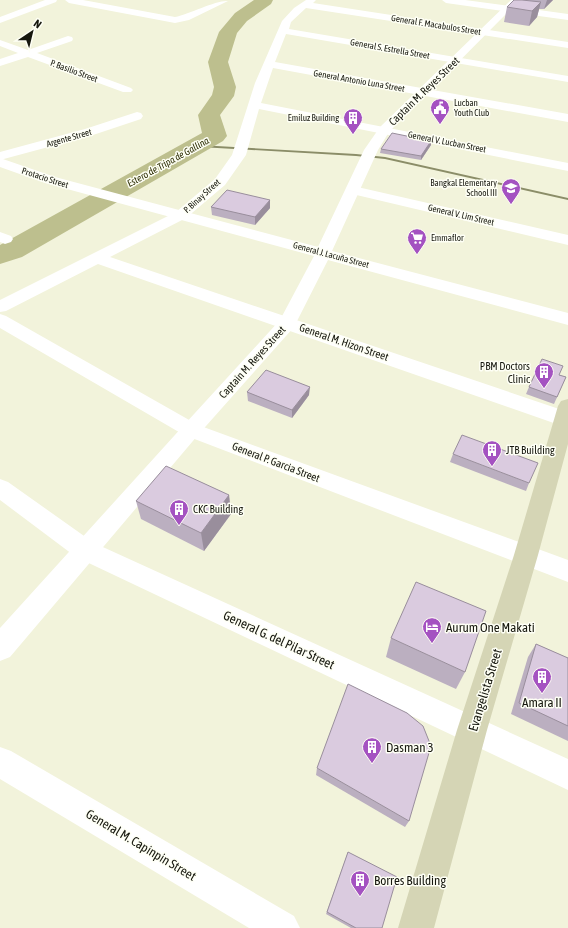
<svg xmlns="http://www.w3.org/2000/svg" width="568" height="928" viewBox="0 0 568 928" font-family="'Asap Condensed',sans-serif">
	<rect width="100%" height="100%" fill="#f2f3db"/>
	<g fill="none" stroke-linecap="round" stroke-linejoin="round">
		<!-- stream -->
		<path fill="#8b8d68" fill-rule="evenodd" d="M 199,145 L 356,154 L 385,157 L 568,198 L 568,200 L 385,159 L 356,156 L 200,147 L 198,146 Z"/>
		<!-- river -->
		<path fill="#bdbf8e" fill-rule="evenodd" d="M 254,0 L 273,0 L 271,4 L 247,21 L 237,33 L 228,62 L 236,87 L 234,96 L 220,115 L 227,136 L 223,141 L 22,257 L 0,264 L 0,245 L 202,133 L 198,115 L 212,95 L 214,87 L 208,62 L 219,32 L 235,13 Z"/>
		<!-- minor -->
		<g fill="#fff" fill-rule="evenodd">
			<path d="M 65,0 L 83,0 L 175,17 C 190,14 216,0 228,1 L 189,20 L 175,23 L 69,3 Z"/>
			<path d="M 306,0 L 316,0 L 313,3 L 568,42 L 568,48 L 306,8 L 291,22 L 289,29 L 568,76 L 568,82 L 286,34 L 275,62 L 568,114 L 568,122 L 273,68 L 261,103 L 568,163 L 568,171 L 259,109 L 246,155 L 225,185 L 186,218 L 110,257 L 568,412 L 568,428 L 98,264 L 6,311 L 0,312 L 0,300 L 176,212 L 215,179 L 232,155 L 255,83 L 282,21 L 294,8 Z"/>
			<path d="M 442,0 L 465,0 L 568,14 L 568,20 L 446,3 Z"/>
			<path d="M 68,36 L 72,37 L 73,39 L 72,41 L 37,53 L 131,88 L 133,90 L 131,92 L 123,92 L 28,57 L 0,66 L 0,59 L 18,53 L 0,46 L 0,40 L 28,50 Z"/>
			<path d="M 137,112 L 141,113 L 143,116 L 141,119 L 93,135 L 0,160 L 0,152 L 85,129 Z"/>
			<path d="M 353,186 L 568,235 L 568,245 L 348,193 L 346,190 L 348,187 Z"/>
			<path d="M 0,232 L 11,236 L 13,239 L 11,242 L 5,244 L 0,242 Z"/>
			<path d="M 0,314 L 6,316 L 198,425 L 568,560 L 568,582 L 184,435 L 0,328 Z"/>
			<path d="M 0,479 L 8,482 L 94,543 L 568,759 L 568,790 L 76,557 L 0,500 Z"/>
			<path d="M 0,747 L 11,751 L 294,916 L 300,928 L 249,928 L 0,779 Z"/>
		</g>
		<!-- tertiary -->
		<g fill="#fff" fill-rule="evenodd">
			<path d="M 45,0 L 57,0 L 56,2 L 0,23 L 0,17 Z"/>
			<path d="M 511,0 L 520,0 L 389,132 L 378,150 L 332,251 L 568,313 L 568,325 L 328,260 L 294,327 L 198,435 L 10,657 L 0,661 L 0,628 L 184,425 L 280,320 L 314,256 L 45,183 L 0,167 L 0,158 L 55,177 L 318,247 L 364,150 L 380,127 Z"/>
		</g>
		<!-- secondary -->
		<path fill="#d5d5b5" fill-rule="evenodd" d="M 568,399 L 568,444 L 538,555 L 487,730 L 434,928 L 398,928 L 457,730 L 514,555 L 558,406 L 561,401 Z"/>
	</g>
	<!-- wall -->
	<g fill="#bbafc0">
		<path d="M 514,0 L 553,0 L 544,9 L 539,9 L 537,17 L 529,26 L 504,22 L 507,7 Z"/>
		<path d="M 431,145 L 421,160 L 380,153 L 381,149 Z"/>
		<path d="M 270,200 L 270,208 L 255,225 L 212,215 L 211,207 Z"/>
		<path d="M 559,375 L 566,377 L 554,404 L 526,394 L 529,387 Z"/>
		<path d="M 247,392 L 309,395 L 292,418 L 248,401 Z"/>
		<path d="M 453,454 L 529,483 L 526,491 L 450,462 Z"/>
		<path d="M 229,495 L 231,514 L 204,551 L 141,519 L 136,501 Z"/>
		<path d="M 391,638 L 465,672 L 456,689 L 386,657 Z"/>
		<path d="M 536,644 L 568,658 L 568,741 L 511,714 L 528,657 Z"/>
		<path d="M 317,768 L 409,821 L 405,827 L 316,775 Z"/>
		<path d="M 348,852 L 382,928 L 351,928 L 326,914 Z"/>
	</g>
	<!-- shaded-wall -->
	<g fill="#998e9c">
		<path d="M 547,0 L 553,0 L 544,9 Z"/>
		<path d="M 541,2 L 537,17 L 529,26 L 532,11 Z"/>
		<path d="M 431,141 L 431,145 L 421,160 L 421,156 Z"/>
		<path d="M 270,200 L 270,208 L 255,225 L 255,217 Z"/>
		<path d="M 310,387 L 309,395 L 292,418 L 292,410 Z"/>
		<path d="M 229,495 L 231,514 L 204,551 L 201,533 Z"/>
	</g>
	<!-- building -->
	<g fill="#dacbdf" stroke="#998e9c">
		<path d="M 514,0 L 522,0 L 541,2 L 532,11 L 507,7 Z"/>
		<path d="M 392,133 L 431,141 L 421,156 L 381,149 Z"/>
		<path d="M 227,190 L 270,200 L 255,217 L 211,207 Z"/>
		<path d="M 542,359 L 563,366 L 559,375 L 566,377 L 557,397 L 529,387 Z"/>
		<path d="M 266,370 L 310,387 L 292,410 L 247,392 Z"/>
		<path d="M 462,435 L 538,463 L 529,483 L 453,454 Z"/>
		<path d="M 166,466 L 229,495 L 201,533 L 136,501 Z"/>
		<path d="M 416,582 L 486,611 L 465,672 L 391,638 Z"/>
		<path d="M 536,644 L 568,658 L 568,726 L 519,703 Z"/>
		<path d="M 348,684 L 407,713 L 423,726 L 431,746 L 409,821 L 317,768 Z"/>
		<path d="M 348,852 L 397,877 L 382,928 L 356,928 L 327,912 Z"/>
	</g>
	<!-- icons -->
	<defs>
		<g id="civic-pin" transform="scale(1)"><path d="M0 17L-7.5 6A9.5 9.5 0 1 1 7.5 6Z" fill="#a452c1" stroke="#fefff5"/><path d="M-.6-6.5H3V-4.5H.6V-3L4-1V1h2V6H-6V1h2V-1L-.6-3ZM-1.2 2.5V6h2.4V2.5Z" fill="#fff"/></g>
		<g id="building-pin" transform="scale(1)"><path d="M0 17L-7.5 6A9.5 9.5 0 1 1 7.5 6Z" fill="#a452c1" stroke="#fefff5"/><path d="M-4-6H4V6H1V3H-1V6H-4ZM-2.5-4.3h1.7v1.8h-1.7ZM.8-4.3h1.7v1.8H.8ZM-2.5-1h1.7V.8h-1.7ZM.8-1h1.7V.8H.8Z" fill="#fff"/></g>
		<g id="school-pin" transform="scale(1)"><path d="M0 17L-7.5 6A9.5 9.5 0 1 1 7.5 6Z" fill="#a452c1" stroke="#fefff5"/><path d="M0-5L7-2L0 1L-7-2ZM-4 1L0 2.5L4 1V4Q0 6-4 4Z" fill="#fff"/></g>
		<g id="supermarket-pin" transform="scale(1)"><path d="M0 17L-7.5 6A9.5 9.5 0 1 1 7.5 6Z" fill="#a452c1" stroke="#fefff5"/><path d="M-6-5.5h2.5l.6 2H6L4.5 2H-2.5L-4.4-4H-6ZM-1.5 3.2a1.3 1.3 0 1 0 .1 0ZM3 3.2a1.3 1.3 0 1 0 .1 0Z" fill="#fff"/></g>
		<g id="hotel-pin" transform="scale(1)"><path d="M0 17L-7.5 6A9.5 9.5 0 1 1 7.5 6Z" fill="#a452c1" stroke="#fefff5"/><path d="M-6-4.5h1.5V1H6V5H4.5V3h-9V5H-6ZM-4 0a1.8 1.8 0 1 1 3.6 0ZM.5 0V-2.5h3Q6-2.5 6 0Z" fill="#fff"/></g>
	</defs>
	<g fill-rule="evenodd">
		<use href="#civic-pin" x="440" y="108"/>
		<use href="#building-pin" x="353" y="118"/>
		<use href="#school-pin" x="511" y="188"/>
		<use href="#supermarket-pin" x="417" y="238"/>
		<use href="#building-pin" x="544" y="372"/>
		<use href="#building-pin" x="492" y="450"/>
		<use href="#building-pin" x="179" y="509"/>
		<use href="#hotel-pin" x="432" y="627"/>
		<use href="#building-pin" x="542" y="677"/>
		<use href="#building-pin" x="372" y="747"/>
		<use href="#building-pin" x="360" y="880"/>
	</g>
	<g text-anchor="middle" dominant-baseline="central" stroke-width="3" stroke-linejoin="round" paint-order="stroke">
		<!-- far-street labels -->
		<g font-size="9" fill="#16170e" stroke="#fefff5">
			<text transform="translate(436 25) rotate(9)">General F. Macabulos Street</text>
			<text transform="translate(390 49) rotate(10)">General S. Estrella Street</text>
			<text transform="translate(74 71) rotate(20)">P. Basilio Street</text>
			<text transform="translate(359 81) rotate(10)">General Antonio Luna Street</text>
			<text transform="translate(69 138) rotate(-16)">Argente Street</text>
			<text transform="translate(447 142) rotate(11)">General V. Lucban Street</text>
			<text transform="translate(45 178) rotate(18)">Protacio Street</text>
			<text transform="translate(202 196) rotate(-42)">P. Binay Street</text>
			<text transform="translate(461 215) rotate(13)">General V. Lim Street</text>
			<text transform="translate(331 255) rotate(15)">General J. Lacuña Street</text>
		</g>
		<!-- far-poi labels -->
		<g font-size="9" fill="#16170e" stroke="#fefff5" text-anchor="start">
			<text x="454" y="103">Lucban<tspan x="454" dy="10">Youth Club</tspan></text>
			<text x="339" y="118" text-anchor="end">Emiluz Building</text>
			<text x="497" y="183" text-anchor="end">Bangkal Elementary<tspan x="497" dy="10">School III</tspan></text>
			<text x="431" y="238">Emmaflor</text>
		</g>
		<!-- far-water labels -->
		<g font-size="10" font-style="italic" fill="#2f3007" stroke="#fefff5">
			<text transform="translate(168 162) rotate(-29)">Estero de Tripa de Gallina</text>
		</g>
		<!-- street labels -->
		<g font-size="11" fill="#16170e" stroke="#fefff5">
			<text transform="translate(424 91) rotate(-44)">Captain M. Reyes Street</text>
			<text transform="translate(344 342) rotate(19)">General M. Hizon Street</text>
			<text transform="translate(252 362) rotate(-48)">Captain M. Reyes Street</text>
			<text transform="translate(276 462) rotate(21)">General P. Garcia Street</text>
		</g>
		<!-- poi labels -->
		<g font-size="11" fill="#16170e" stroke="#fefff5" text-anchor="start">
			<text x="530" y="366" text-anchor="end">PBM Doctors<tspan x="530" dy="13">Clinic</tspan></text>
			<text x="506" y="450">JTB Building</text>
			<text x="193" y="509">CKC Building</text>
		</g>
		<!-- near-poi labels -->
		<g font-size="13" fill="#16170e" stroke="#fefff5" text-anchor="start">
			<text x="446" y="627">Aurum One Makati</text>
			<text x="542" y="702" text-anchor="middle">Amara II</text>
			<text x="386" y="747">Dasman 3</text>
			<text x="374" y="880">Borres Building</text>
		</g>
		<!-- near-street labels -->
		<g font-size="13" fill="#16170e" stroke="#fefff5">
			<text transform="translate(279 640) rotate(25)">General G. del Pilar Street</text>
			<text transform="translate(485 690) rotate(-73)">Evangelista Street</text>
			<text transform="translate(141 845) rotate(31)">General M. Capinpin Street</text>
		</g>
	</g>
	<!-- north arrow -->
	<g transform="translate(32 32) rotate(35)" stroke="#fefff5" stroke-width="3" paint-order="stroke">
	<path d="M0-3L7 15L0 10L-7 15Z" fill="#16170e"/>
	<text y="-6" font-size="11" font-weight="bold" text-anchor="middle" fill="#16170e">N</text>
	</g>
</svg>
